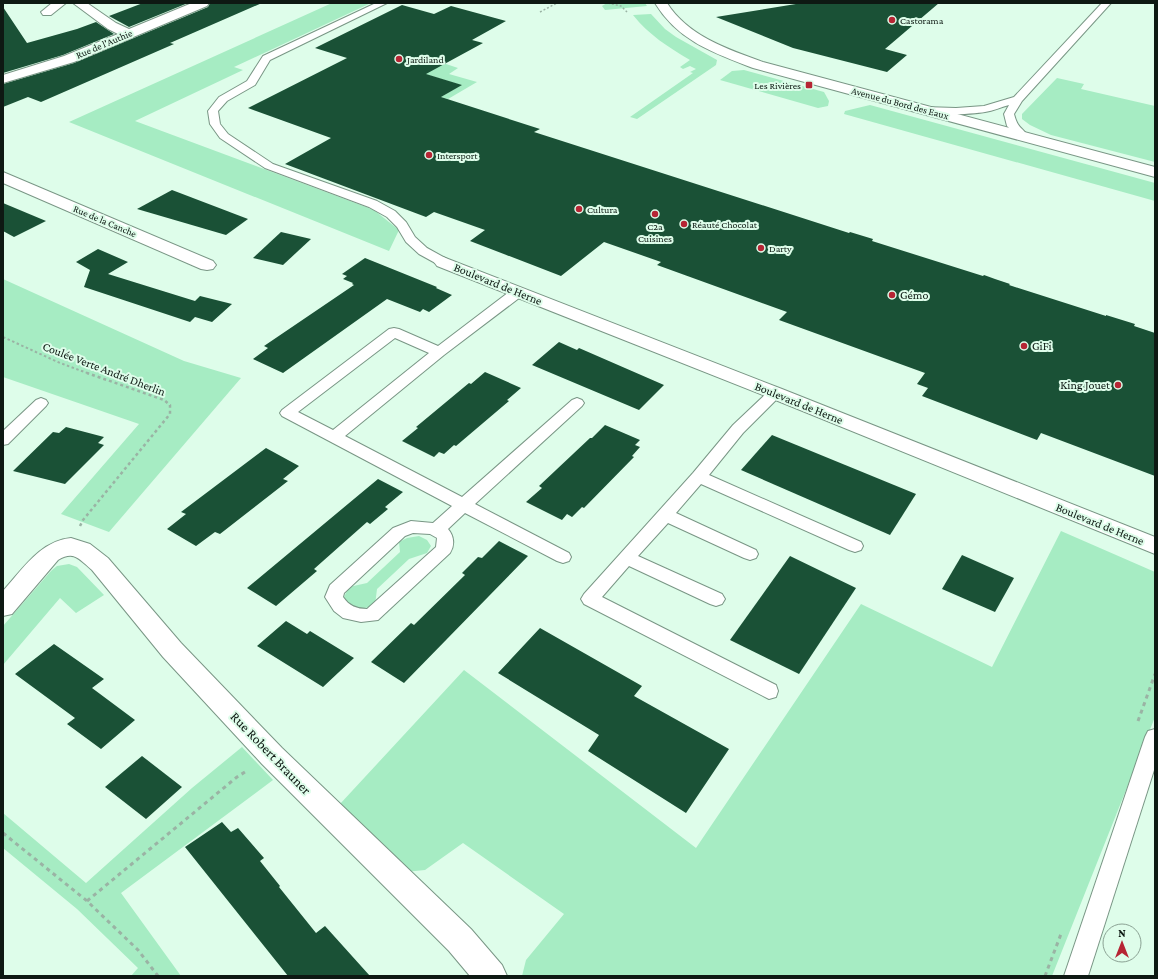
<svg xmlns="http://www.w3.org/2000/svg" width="1158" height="979" viewBox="0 0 1158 979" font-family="'Crimson Pro',serif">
	<rect width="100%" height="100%" fill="#defdea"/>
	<!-- green -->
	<g fill="#a6ecc3">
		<path d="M 332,3 L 371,3 L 234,67 L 243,70 L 135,121 L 374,210 L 399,230 L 389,251 L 69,122 Z"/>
		<path d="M 607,3 L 645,3 L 647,6 L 605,10 L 602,6 Z"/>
		<path d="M 651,14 L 665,29 L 676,37 L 717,60 L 716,65 L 637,119 L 630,117 L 693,73 L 690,72 L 696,69 L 690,66 L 683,69 L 680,67 L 690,60 C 668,47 649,35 633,15 Z"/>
		<path d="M 434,60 L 458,68 L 449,74 L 477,82 L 448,99 L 441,97 L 461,85 L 415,71 Z"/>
		<path d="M 744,70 L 824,92 L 829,101 L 828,106 L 818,108 L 720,80 L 732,71 Z"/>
		<path d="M 1057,78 L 1084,84 L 1081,89 L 1155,106 L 1155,162 L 1051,135 L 1030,125 L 1022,119 L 1022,114 Z"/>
		<path d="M 870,105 L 1155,183 L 1155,201 L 844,114 L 845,111 Z"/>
		<path d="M 3,279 L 184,361 L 241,378 L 109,532 L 61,514 L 139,424 L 3,377 Z"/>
		<path d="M 1061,531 L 1155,572 L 1155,717 L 1052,976 L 522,976 L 526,960 L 564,914 L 463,843 L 425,870 L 405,872 L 340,804 L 464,670 L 696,848 L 861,604 L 992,667 Z"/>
		<path d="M 419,536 L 427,540 L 431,546 L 427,553 L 409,559 L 377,589 L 375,605 C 362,609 357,611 345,605 L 344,597 L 349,587 L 367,583 L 400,552 L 399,542 L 407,538 Z"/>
		<path d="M 69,564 L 77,567 L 104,595 L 76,613 L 60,598 L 3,665 L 3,626 L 51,571 L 57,566 Z"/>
		<path d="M 242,747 L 273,780 L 121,893 L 181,976 L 131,976 L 138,968 L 77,909 L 3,848 L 3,813 L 86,883 L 192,788 Z"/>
	</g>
	<!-- building -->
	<g fill="#1a5136">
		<path d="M 143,3 L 188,3 L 129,27 L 109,16 Z"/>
		<path d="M 210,3 L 262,3 L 170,43 L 174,44 L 41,102 L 28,97 L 3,107 L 3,84 L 74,63 L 208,7 Z"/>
		<path d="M 802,3 L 939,3 L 885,49 L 907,55 L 887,72 L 793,48 L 716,17 Z"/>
		<path d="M 402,5 L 434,14 L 451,6 L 506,21 L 472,40 L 483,43 L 426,74 L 462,85 L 441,97 L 540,129 L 534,132 L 849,233 L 850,232 L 873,239 L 872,241 L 983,276 L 984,275 L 995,279 L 1010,284 L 1009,285 L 1106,316 L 1106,315 L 1135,324 L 1134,326 L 1155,333 L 1155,476 L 1041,433 L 1037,440 L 922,396 L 928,388 L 917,384 L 925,373 L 779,320 L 787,312 L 657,265 L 661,262 L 604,242 L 561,276 L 470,241 L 485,230 L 434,212 L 426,217 L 285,164 L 331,138 L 248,108 L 347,58 L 315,48 Z"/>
		<path d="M 3,7 L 27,43 L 77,29 L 96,22 L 114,34 L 63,55 L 3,73 Z"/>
		<path d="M 172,190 L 248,219 L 226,235 L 137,209 Z"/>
		<path d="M 3,203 L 46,221 L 14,237 L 3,231 Z"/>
		<path d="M 281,232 L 311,239 L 283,265 L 253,258 Z"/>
		<path d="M 98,249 L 128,262 L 108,274 L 195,301 L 200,296 L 232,304 L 212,322 L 195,317 L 190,322 L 84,287 L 90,270 L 76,262 Z"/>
		<path d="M 365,258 L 437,287 L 436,288 L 452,295 L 429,312 L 423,309 L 420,312 L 387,299 L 283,373 L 253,359 L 268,348 L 264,346 L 354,285 L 352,284 L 353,283 L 343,279 L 347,276 L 342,274 Z"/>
		<path d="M 559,342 L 577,350 L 579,348 L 664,385 L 639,410 L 532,365 Z"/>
		<path d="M 485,372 L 521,388 L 507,400 L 509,401 L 456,446 L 454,445 L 444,454 L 439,452 L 434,457 L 402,441 L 418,428 L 416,427 L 469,383 L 471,384 Z"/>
		<path d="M 605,425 L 640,440 L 635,445 L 640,447 L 632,456 L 634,457 L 584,508 L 582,507 L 572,517 L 567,514 L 562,520 L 526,502 L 542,488 L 539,486 L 590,438 L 592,438 Z"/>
		<path d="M 66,427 L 104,437 L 98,443 L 104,445 L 65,484 L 13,471 L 53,432 L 59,433 Z"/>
		<path d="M 772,435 L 916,494 L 890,535 L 741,470 Z"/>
		<path d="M 266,448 L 299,466 L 283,479 L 288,481 L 220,534 L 215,532 L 196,546 L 167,529 L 186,514 L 181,512 Z"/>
		<path d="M 378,479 L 403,492 L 385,507 L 388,509 L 370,524 L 367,522 L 314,569 L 317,571 L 276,606 L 247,588 Z"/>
		<path d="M 499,541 L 528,556 L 404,683 L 371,662 L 411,623 L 414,625 L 465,575 L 462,573 L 478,557 L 482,558 Z"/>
		<path d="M 962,555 L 1014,578 L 995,612 L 942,589 Z"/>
		<path d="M 790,556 L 856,588 L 799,674 L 730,640 Z"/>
		<path d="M 286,621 L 307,634 L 310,631 L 354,658 L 323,687 L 257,646 Z"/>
		<path d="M 540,628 L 642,686 L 634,696 L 729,749 L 686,813 L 588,751 L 599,735 L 498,673 Z"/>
		<path d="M 54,644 L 104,679 L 92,688 L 135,720 L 101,749 L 67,724 L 75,718 L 15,674 Z"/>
		<path d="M 142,756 L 182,787 L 146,819 L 105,787 Z"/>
		<path d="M 222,822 L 231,832 L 238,828 L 264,858 L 260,861 L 280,886 L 279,887 L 316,933 L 325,926 L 370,976 L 288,976 L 185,847 Z"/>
	</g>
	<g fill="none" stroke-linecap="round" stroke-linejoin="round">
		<!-- service casing -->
		<g stroke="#799685" stroke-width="2">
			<g id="service">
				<path d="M 376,3 L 387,3 L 270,60 L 255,85 L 227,101 L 218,111 L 220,124 L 228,134 L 273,164 L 377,201 L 395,211 L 406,222 L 415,237 L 427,248 L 447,259 L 449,262 L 447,265 L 439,265 L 419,254 L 406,242 L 397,227 L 387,217 L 369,207 L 265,168 L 220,138 L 210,124 L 208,111 L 219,97 L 247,81 L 263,56 Z"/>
				<path d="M 1102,3 L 1111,3 L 1022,101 L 1014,114 C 1018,129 1021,126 1029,137 L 1028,139 L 1020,139 L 1007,126 L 1004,114 L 1009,105 C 1001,107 993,111 985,112 C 974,114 925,117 919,110 L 924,107 L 956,108 L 984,106 L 1014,97 Z"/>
				<path d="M 518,288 L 523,289 L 525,292 L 523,295 L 444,355 L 345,436 L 462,497 L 572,400 L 577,398 L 582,400 L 584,403 L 582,406 L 475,504 L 569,553 L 571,557 L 569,561 L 563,563 L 557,561 L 465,513 L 448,529 C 454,536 455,545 450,553 L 378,620 L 361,622 L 343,618 L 334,611 L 325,597 L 330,585 L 393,528 L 411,521 L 433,523 L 452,506 L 282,416 L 280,413 L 282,410 L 389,329 L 394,328 L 399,329 L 438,346 L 513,289 ZM 395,338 L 429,353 L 333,430 L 298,412 ZM 413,533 L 430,534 L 437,538 L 436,547 L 367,609 C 357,609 349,606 343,597 L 344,593 L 405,536 Z"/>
				<path d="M 775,388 L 780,390 L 782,393 L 780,396 L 743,433 L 709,475 L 861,542 L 863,546 L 861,550 L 855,552 L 849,550 L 701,484 L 676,513 L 756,550 L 758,554 L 756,558 L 750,560 L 744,558 L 668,523 L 638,556 L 722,594 L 725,599 L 722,604 L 716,606 L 710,604 L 629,566 L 602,597 L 776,685 L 778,691 L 776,697 L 769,699 L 584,604 L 581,599 L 584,594 L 693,473 L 733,425 L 770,390 Z"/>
				<path d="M 41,398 L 46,400 L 48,403 L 46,406 L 8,444 L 3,445 L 3,431 L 36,400 Z"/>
				<path d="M 1155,729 L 1155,767 L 1088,976 L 1064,976 L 1145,737 L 1148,731 Z"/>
			</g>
		</g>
		<!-- minor casing -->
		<g stroke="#799685" stroke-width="2">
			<g id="minor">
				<path d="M 52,3 L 66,3 L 51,15 L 43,15 L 41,12 Z"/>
				<path d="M 73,3 L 87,3 L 116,23 L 129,29 L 192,3 L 209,3 L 207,6 L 74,62 L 3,83 L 3,75 L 64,56 L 118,34 L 108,29 Z"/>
				<path d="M 3,172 L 213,261 L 216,265 L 213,269 L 207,270 L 201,269 L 3,183 Z"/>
				<path d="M 443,257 L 782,389 L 1155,537 L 1155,554 L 768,397 L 437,266 L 434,262 L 437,258 Z"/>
				<path d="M 71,538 L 90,544 L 108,558 L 181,643 L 282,748 L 471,929 L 502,965 L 507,976 L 470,976 L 449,951 L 262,764 L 163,657 L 92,570 C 79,559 74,550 58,560 L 12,614 L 3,616 L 3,591 C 23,569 40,541 71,538 Z"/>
			</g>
		</g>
		<!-- tertiary casing -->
		<g stroke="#799685" stroke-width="2">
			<path id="tertiary" d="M 655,3 L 667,3 C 688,36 727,49 763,62 L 1155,167 L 1155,177 L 753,68 C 714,53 678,41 655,3 Z"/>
		</g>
		<!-- path-far3 -->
		<g stroke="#9ab3a4" stroke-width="1.5" stroke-dasharray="2 2" stroke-linecap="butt">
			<path d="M 608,3 L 621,6 L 627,12"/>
			<path d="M 540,12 L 557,3"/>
		</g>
		<!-- path-far2 -->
		<path stroke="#9ab3a4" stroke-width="2" stroke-dasharray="2.5 2.5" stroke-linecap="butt" d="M 3,337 L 60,363 L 90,374"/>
		<!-- path-far1 -->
		<path stroke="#9ab3a4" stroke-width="2.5" stroke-dasharray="3 3" stroke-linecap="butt" d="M 80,526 L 83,520 L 170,414 L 170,405 L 164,400 L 87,373"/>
		<!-- path -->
		<g stroke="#9ab3a4" stroke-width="3" stroke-dasharray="4 4" stroke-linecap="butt">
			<path d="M 1138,721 L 1155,674"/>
			<path d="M 3,833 L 87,901 L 138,950 L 158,976"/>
			<path d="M 87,901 L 237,777 L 248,770"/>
			<path d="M 1045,976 L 1061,934"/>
		</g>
		<!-- service -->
		<use href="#service" fill="#fff" fill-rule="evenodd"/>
		<!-- minor -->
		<use href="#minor" fill="#fff" fill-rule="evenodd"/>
		<!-- tertiary -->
		<use href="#tertiary" fill="#fff" fill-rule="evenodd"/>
	</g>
	<!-- markers -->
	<g fill="#b62534" stroke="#defdea" stroke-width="1.5">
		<circle cx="892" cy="20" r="4"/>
		<circle cx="399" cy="59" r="4"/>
		<rect x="805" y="81" width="8" height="8" rx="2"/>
		<circle cx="429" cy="155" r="4"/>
		<circle cx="579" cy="209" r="4"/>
		<circle cx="655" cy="214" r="4"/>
		<circle cx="684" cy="224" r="4"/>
		<circle cx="761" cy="248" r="4"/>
		<circle cx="892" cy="295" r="4"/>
		<circle cx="1024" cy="346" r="4"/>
		<circle cx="1118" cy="385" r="4"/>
	</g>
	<g text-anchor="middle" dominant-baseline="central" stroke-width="4" stroke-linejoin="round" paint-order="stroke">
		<!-- far-poi labels -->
		<g font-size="10" fill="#0e1913" stroke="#defdea" text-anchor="start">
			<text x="900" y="20">Castorama</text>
			<text x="407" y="59">Jardiland</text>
			<text x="801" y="85" text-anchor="end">Les Rivières</text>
			<text x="437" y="155">Intersport</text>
			<text x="587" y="209">Cultura</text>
			<text x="692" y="224">Réauté Chocolat</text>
			<text x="655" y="226" text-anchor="middle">C2a<tspan x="655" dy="12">Cuisines</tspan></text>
			<text x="769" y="248">Darty</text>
		</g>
		<!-- far-street labels -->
		<g font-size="10" fill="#0e1913" stroke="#defdea">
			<text transform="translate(104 44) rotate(-23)">Rue de l'Authie</text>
			<text transform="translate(900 103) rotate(15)">Avenue du Bord des Eaux</text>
			<text transform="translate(105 221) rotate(23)">Rue de la Canche</text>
		</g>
		<!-- street labels -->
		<g font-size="12" fill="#0e1913" stroke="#defdea">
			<text transform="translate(498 284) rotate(22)">Boulevard de Herne</text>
			<text transform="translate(104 369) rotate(21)">Coulée Verte André Dherlin</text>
			<text transform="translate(799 403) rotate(22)">Boulevard de Herne</text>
			<text transform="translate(1100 524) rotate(22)">Boulevard de Herne</text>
		</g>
		<!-- poi labels -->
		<g font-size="12" fill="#0e1913" stroke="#defdea" text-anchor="start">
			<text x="900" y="295">Gémo</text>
			<text x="1032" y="346">GiFi</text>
			<text x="1110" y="385" text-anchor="end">King Jouet</text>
		</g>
		<!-- near-street labels -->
		<g font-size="14" fill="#0e1913" stroke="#defdea">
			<text transform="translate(271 753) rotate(46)">Rue Robert Brauner</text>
		</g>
	</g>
	<!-- border -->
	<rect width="1158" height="979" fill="none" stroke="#0e1913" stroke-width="8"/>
	<!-- north arrow -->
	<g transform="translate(1122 943)"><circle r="19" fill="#defdea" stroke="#8ba294"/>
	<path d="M0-3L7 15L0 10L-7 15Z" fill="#b62534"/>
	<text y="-6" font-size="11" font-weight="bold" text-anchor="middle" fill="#0e1913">N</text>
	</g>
</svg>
